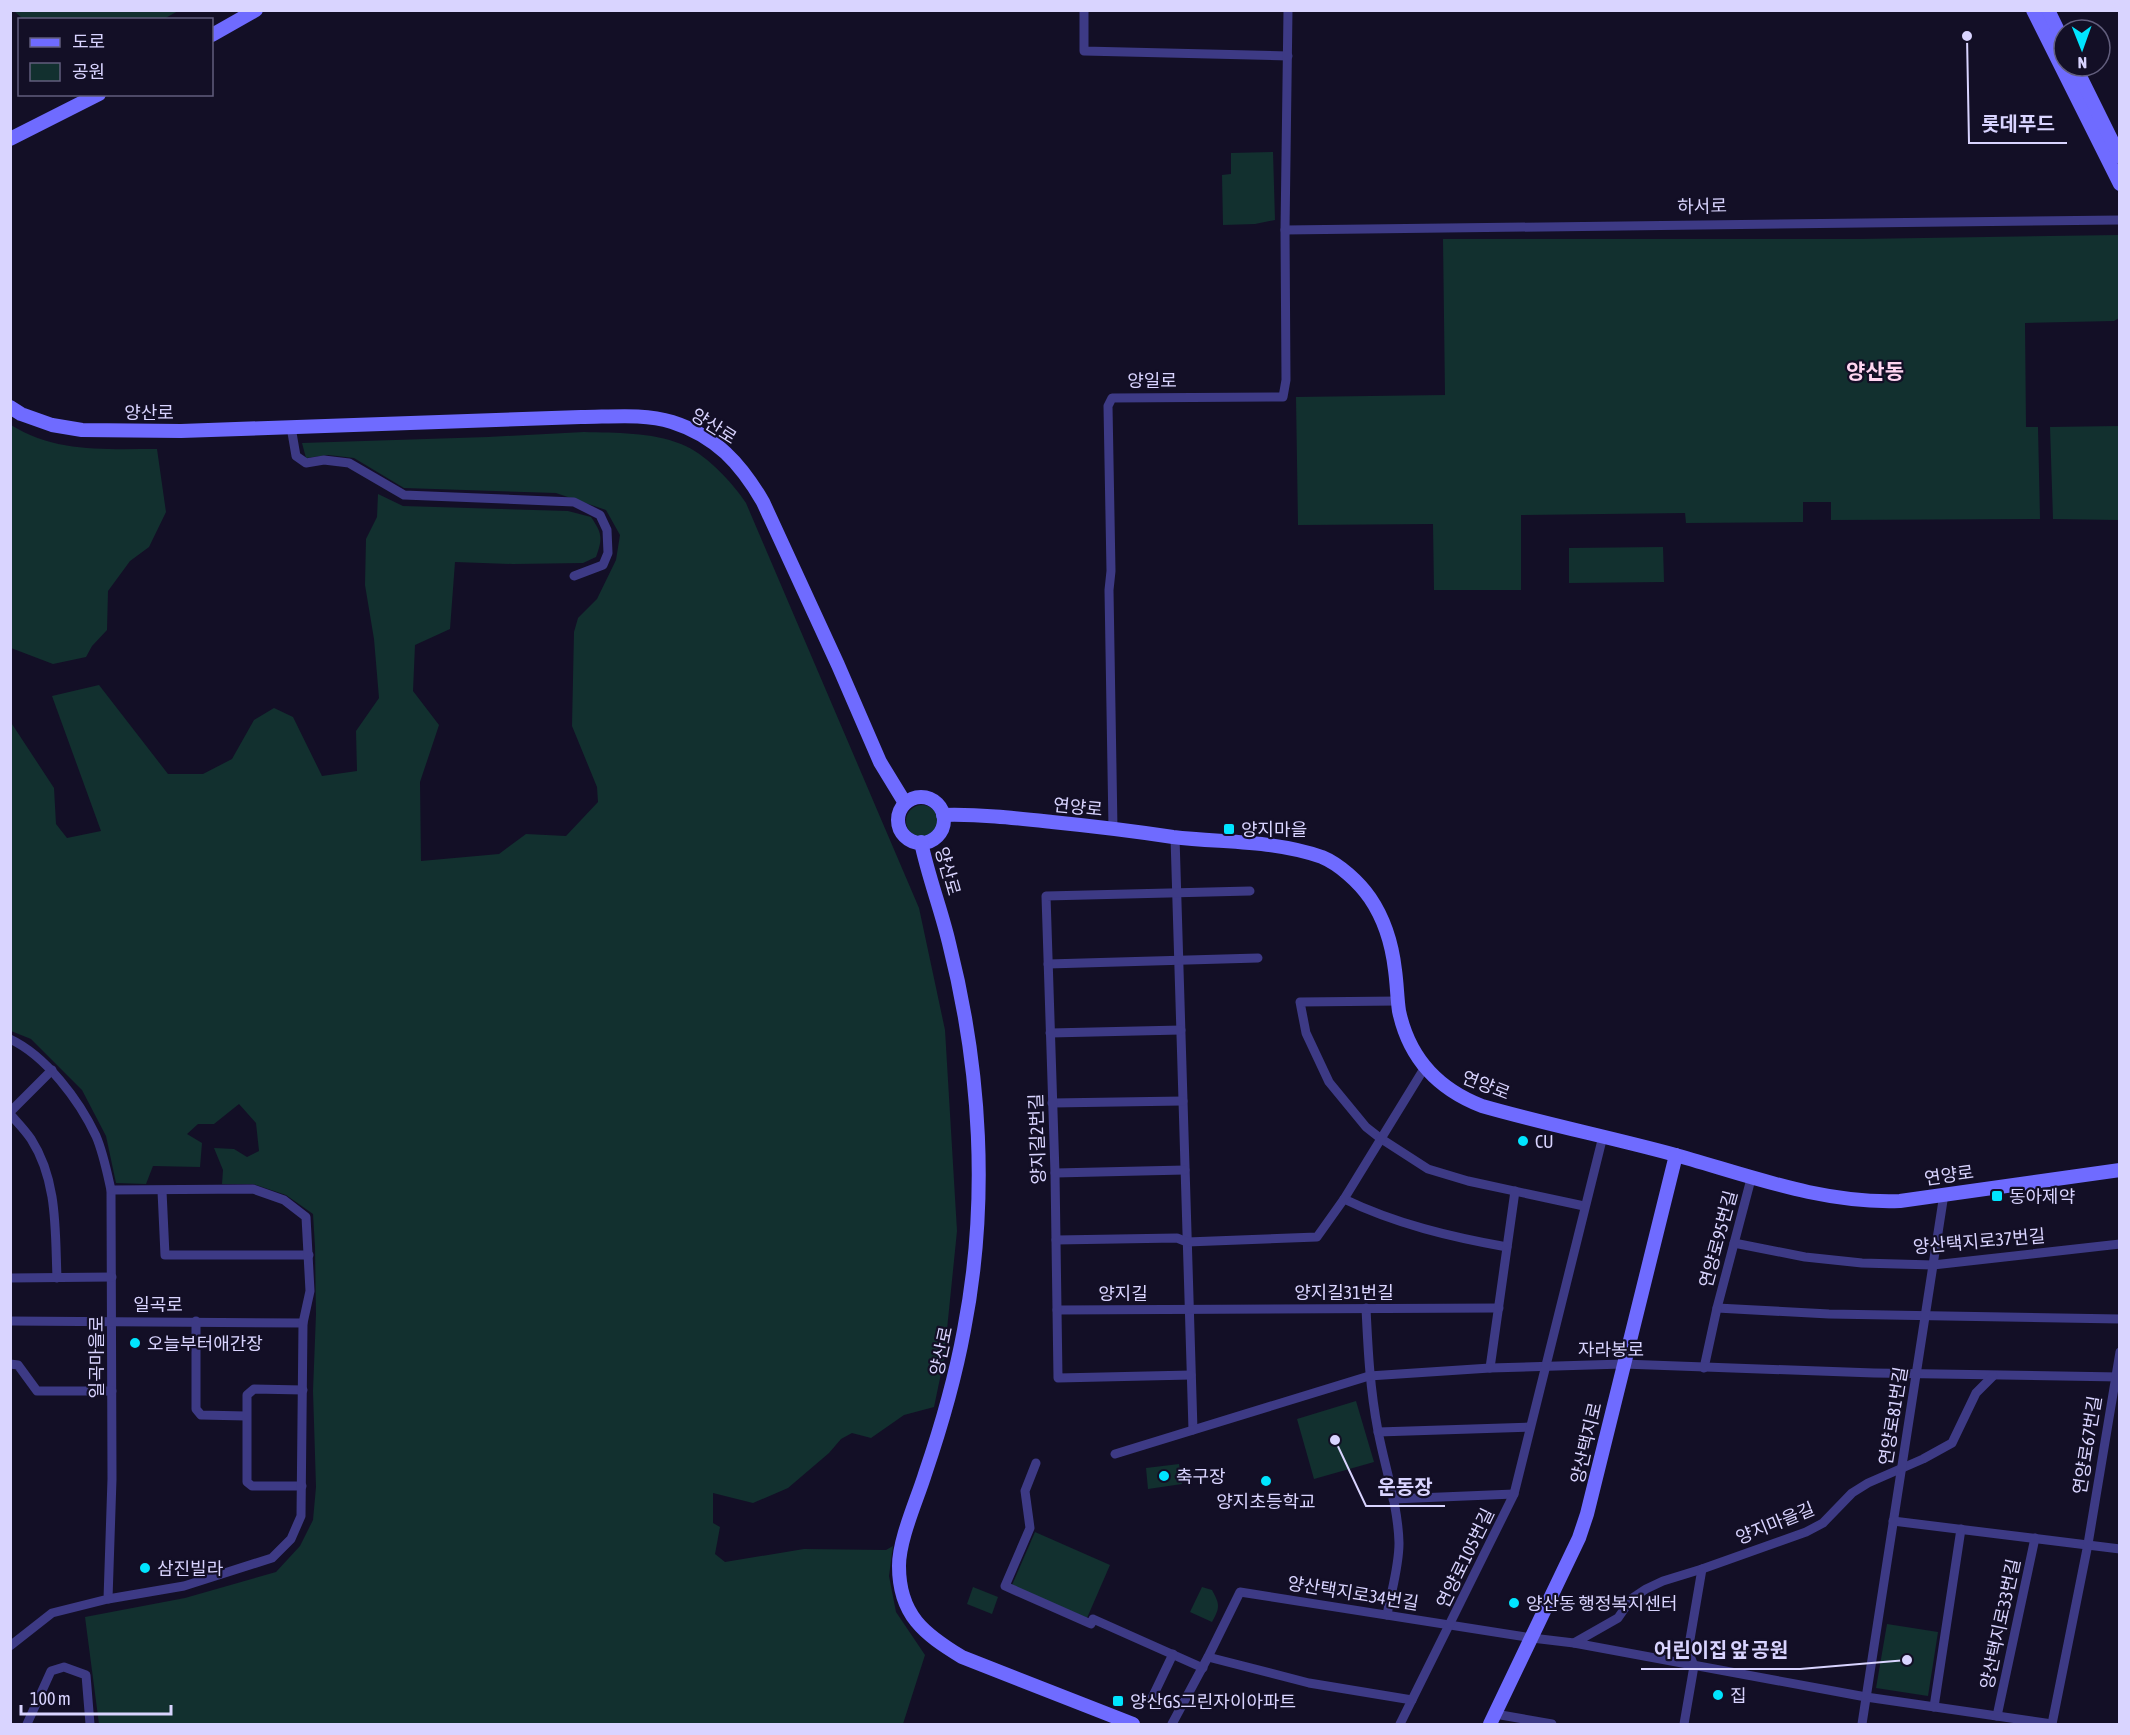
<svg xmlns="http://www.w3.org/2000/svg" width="2130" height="1735" viewBox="0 0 2130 1735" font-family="'Asap Condensed','Noto Sans KR',sans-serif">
	<rect width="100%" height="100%" fill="#130f26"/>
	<!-- green -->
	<g fill="#12302f">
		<path d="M 14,11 L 178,11 L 162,20 L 23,19 Z"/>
		<path d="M 1273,152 L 1275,220 L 1255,224 L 1223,225 L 1222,175 L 1231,174 L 1231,153 Z"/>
		<path d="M 2119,235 L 2119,318 L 2114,321 L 2025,323 L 2026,427 L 2038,427 L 2040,519 L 1831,520 L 1831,502 L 1803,502 L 1803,522 L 1686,523 L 1685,513 L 1521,515 L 1521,590 L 1434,590 L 1433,524 L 1298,525 L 1296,397 L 1445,395 L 1443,239 L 1859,239 Z"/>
		<path d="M 11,425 C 55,453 107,449 157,449 L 166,512 L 149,547 L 130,561 L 108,591 L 107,630 L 92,646 L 86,657 L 53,664 L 11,648 Z"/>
		<path d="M 2119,426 L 2119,520 L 2053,519 L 2050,427 Z"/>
		<path d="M 584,432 C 616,433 651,432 681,444 C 705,453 732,482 746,503 L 919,908 L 945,1030 L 957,1231 L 944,1359 L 934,1407 L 904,1415 L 871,1438 L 852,1433 L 841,1439 L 829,1453 L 788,1488 L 753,1503 L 713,1493 L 713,1523 L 720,1527 L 715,1554 L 725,1562 L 804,1549 L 886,1550 L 893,1546 L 889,1576 L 896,1612 L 925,1655 L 903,1724 L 99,1724 L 85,1617 L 185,1598 L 276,1572 L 300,1546 L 313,1520 L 316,1487 L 313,1391 L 316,1314 L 315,1247 L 313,1214 L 286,1195 L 253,1184 L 222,1184 L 223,1170 L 214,1148 L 234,1149 L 247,1157 L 259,1151 L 256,1123 L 239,1104 L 214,1124 L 198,1124 L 187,1134 L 202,1143 L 200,1167 L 153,1166 L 146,1184 L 116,1183 L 106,1136 L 82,1090 L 31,1039 L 11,1031 L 10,721 L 54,788 L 56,824 L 67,838 L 101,831 L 52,696 L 99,685 L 168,774 L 203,774 L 232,759 L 254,720 L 274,708 L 293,717 L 322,776 L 357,771 L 356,731 L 379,698 L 374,639 L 365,585 L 366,539 L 377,517 L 378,494 L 403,506 L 568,511 L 591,517 C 602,533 603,538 596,557 L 583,563 L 513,564 L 455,562 L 450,629 L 415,645 L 413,691 L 439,725 L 420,782 L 421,861 L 499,854 L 526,834 L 566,836 L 598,802 L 597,787 L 572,726 L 574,632 L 578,618 L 597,599 L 616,560 L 620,535 L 606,510 L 556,493 L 404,488 L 354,458 L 328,455 L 306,458 L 302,443 L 488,437 Z"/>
		<path d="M 1663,547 L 1664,582 L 1569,583 L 1569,548 Z"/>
		<circle cx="922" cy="821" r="16"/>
		<path d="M 1356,1401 L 1374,1462 L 1314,1479 L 1297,1419 Z"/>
		<path d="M 1179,1464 L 1182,1484 L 1148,1489 L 1146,1468 Z"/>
		<path d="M 1035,1532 L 1110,1565 L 1087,1618 L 1012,1585 Z"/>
		<path d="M 973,1587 L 998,1597 L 992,1614 L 967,1604 Z"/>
		<path d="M 1202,1587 L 1212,1590 C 1220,1605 1220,1607 1212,1622 L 1190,1612 Z"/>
		<path d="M 1887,1624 L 1938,1632 L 1928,1696 L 1876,1688 Z"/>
	</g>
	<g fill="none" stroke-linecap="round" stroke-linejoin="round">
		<!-- street -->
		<g stroke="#3d3a85" stroke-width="9">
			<path d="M 1084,10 L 1084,51 L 1288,56"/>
			<path d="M 1285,230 L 2120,220"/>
			<path d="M 291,427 L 296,456 L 306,463 L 324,460 L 349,463 L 404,495 L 574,502 L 600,515 L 607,530 L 608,553 L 603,565 L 574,576"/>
			<path d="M 1113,829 L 1109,590 L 1111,571 L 1108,406 L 1112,398 L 1283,397 L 1286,380 L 1285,230 L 1288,10"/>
			<path d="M 1175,837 L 1193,1430"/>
			<path d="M 1048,964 L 1258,958"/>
			<path d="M 1398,1001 L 1300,1002 L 1306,1033 L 1329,1082 L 1366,1127 L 1380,1138 L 1428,1169 L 1468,1181 L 1584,1206"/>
			<path d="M 1050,1033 L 1181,1030"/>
			<path d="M 10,1039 C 46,1056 79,1100 96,1136 C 103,1152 107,1172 111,1190 L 112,1479 L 108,1599 L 52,1613 L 10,1646"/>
			<path d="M 1052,1103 L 1183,1101"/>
			<path d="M 10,1112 L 52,1070"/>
			<path d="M 10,1114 C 17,1122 25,1130 31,1139 C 58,1181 55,1231 57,1278"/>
			<path d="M 1055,1173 L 1185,1170"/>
			<path d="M 162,1191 L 165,1255 L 309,1255"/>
			<path d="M 1344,1199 C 1396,1224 1451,1237 1507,1247"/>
			<path d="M 1056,1240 L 1177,1238 L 1187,1242 L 1317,1237 L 1344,1199 L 1425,1067"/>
			<path d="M 1734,1243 L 1805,1257 L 1862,1263 L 1933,1265 L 2120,1244"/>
			<path d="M 10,1278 L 112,1277"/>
			<path d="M 1366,1308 C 1368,1351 1370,1389 1378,1431 C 1385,1468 1398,1505 1399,1543 C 1399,1567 1391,1592 1387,1615"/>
			<path d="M 1717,1308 L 1829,1314 L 2120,1319"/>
			<path d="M 1057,1310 L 1499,1308"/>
			<path d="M 10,1321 L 303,1323"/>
			<path d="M 196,1321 L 196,1409 L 201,1415 L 246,1416"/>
			<path d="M 10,1364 L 18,1365 L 37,1391 L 112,1391"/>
			<path d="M 1490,1368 L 1515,1191"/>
			<path d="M 1704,1368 L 1717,1308 L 1751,1179"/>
			<path d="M 1191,1375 L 1058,1378 L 1055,1173 L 1046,896 L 1250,891"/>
			<path d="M 1378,1432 L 1530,1427"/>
			<path d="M 1115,1454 L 1369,1376 L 1490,1368 L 1623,1364 L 1874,1373 L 2120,1377"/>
			<path d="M 1036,1463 L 1025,1491 L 1030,1528 L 1005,1586 L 1091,1624 L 1093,1619 L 1203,1668"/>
			<path d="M 302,1486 L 252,1486 L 247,1482 L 247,1395 L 254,1389 L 303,1390"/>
			<path d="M 1393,1499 L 1514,1494"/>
			<path d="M 1893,1521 L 2120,1549"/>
			<path d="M 108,1599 L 184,1586 L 272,1558 L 291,1539 L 301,1516 L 303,1323 L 310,1291 L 306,1217 L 284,1200 L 253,1189 L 111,1190"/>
			<path d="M 1574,1643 L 1618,1618 L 1631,1599 L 1646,1589 L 1663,1581 L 1702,1569 L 1806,1532 L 1823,1523 L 1852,1493 L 1868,1483 L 1923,1459 L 1952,1443 L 1976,1393 L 1993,1376"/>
			<path d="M 1208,1657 L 1309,1683 L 1412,1700"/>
			<path d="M 1152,1698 L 1173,1654"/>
			<path d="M 1934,1707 L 1961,1529"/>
			<path d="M 1495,1714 L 1552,1724"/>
			<path d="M 1997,1716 L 2035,1538"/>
			<path d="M 27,1724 L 51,1671 L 64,1667 L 86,1675 L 90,1724"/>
			<path d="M 1172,1724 L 1208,1657 L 1240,1592 L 1532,1638 L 1574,1643 L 1866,1697 L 2052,1724"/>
			<path d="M 1400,1724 L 1514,1494 L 1603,1136"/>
			<path d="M 1684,1724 L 1694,1666 L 1688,1651 L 1702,1569"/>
			<path d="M 1862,1724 L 1944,1194"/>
			<path d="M 2052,1724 L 2088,1544 L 2120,1352"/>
		</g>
		<!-- secondary -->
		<g stroke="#6f6bff" stroke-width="14">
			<path d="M 2033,10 L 2120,184"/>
			<path d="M 2048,10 L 2064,43"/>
			<path d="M 212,35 L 256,10"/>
			<path d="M 2075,66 L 2120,157"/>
			<path d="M 10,139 L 99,94"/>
			<path d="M 10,407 L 21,414 L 52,425 L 82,430 L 181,431 L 581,417 C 610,417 644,413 672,422 C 716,436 741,464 763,502 L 838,665 L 880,762 L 905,803"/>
			<circle cx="921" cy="820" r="23"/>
			<path d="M 943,815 C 980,814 1015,818 1052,822 C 1092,826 1133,831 1173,837 C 1223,843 1274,840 1322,857 C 1339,864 1359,882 1370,898 C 1385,920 1392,944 1395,970 C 1397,984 1397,997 1399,1011 C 1409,1058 1438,1089 1482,1106 C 1545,1124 1609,1137 1672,1154 C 1748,1175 1821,1204 1900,1201 L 2120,1170"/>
			<path d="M 921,842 C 928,876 941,909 949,943 C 981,1069 989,1202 964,1330 C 955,1379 941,1427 925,1474 C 917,1500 899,1539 899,1566 C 899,1615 924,1634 962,1657 L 1133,1724"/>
			<path d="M 1490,1724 L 1579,1538 L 1587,1514 L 1676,1155"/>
		</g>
	</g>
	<!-- markers -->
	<g fill="#00e5ff" stroke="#130f26" stroke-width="2">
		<rect x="1223" y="823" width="12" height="12" rx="3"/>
		<circle cx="1523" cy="1141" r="6"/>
		<rect x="1991" y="1190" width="12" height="12" rx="3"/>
		<circle cx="135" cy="1343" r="6"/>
		<circle cx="1164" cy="1476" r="6"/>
		<circle cx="1266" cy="1481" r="6"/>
		<circle cx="145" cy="1568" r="6"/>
		<circle cx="1514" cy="1603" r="6"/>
		<circle cx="1718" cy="1695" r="6"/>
		<rect x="1112" y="1695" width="12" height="12" rx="3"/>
	</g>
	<g text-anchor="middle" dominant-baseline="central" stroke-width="4.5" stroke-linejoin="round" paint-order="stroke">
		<!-- street labels -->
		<g font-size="18" fill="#d9d4ff" stroke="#130f26">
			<text transform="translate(1702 206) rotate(-1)">하서로</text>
			<text x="1152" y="380">양일로</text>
			<text x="149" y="412">양산로</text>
			<text transform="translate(714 426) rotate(32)">양산로</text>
			<text transform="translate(1078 807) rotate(6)">연양로</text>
			<text transform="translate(948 871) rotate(74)">양산로</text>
			<text transform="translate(1486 1085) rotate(21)">연양로</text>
			<text transform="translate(1037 1139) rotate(-92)">양지길2번길</text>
			<text transform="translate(1949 1175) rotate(-8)">연양로</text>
			<text transform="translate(1718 1239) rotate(-75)">연양로95번길</text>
			<text transform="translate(1979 1241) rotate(-5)">양산택지로37번길</text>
			<text x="1344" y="1292">양지길31번길</text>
			<text x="1123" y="1293">양지길</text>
			<text x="158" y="1304">일곡로</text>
			<text x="1611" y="1349">자라봉로</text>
			<text transform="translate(941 1351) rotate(-78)">양산로</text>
			<text transform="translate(96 1357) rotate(-90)">일곡마을로</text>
			<text transform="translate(1893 1416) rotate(-81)">연양로81번길</text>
			<text transform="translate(1586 1443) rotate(-77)">양산택지로</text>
			<text transform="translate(2087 1445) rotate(-81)">연양로67번길</text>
			<text transform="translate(1775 1523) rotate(-22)">양지마을길</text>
			<text transform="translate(1465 1558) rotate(-64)">연양로105번길</text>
			<text transform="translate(1353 1593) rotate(9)">양산택지로34번길</text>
			<text transform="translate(2000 1624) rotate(-78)">양산택지로33번길</text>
		</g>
		<!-- poi labels -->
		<g font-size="18" fill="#d9d4ff" stroke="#130f26" text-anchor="start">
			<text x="1241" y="829">양지마을</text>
			<text x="1535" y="1141">CU</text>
			<text x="2009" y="1196">동아제약</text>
			<text x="147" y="1343">오늘부터애간장</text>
			<text x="1176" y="1476">축구장</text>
			<text x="1266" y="1501" text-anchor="middle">양지초등학교</text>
			<text x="157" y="1568">삼진빌라</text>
			<text x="1526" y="1603">양산동 행정복지센터</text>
			<text x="1730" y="1695">집</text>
			<text x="1130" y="1701">양산GS그린자이아파트</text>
		</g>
		<!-- quarter labels -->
		<g font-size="21" font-weight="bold" fill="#ffd6f0" stroke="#130f26">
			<text x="1875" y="371">양산동</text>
		</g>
	</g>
	<!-- callouts -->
	<path fill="none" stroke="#d9d4ff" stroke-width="2" d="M1967 36L1969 143H2067M1335 1440L1366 1506H1445M1907 1660L1800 1669H1641"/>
	<g fill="#d9d4ff" stroke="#130f26" stroke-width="2">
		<circle cx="1967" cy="36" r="6"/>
		<circle cx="1335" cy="1440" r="6"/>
		<circle cx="1907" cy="1660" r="6"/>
	</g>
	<g font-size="20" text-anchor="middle" font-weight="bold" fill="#d9d4ff" stroke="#130f26" stroke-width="4.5" stroke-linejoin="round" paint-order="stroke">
		<text x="2018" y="131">롯데푸드</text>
		<text x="1405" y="1494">운동장</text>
		<text x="1721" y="1657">어린이집 앞 공원</text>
	</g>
	<!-- border -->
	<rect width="2130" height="1735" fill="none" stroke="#d9d4ff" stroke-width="24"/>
	<!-- legend -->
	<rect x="18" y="18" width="195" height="78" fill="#130f26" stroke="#625e7d" stroke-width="1.5"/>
	<rect x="30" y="38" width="30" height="9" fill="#6f6bff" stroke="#625e7d" stroke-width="1.5"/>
	<text x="72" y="48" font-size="18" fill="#d9d4ff">도로</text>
	<rect x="30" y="63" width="30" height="18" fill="#12302f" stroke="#625e7d" stroke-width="1.5"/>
	<text x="72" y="78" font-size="18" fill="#d9d4ff">공원</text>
	<!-- north arrow -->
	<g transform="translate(2082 48) rotate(179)"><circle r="28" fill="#130f26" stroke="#625e7d" stroke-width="1.5"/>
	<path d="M0-4.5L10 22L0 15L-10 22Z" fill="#00e5ff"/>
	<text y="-9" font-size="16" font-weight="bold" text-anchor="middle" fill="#d9d4ff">N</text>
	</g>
	<!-- scale -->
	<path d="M21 1705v9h150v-9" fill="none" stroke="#d9d4ff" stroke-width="3"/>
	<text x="30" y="1705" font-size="18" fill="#d9d4ff" stroke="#130f26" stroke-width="4.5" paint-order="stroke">100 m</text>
</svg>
